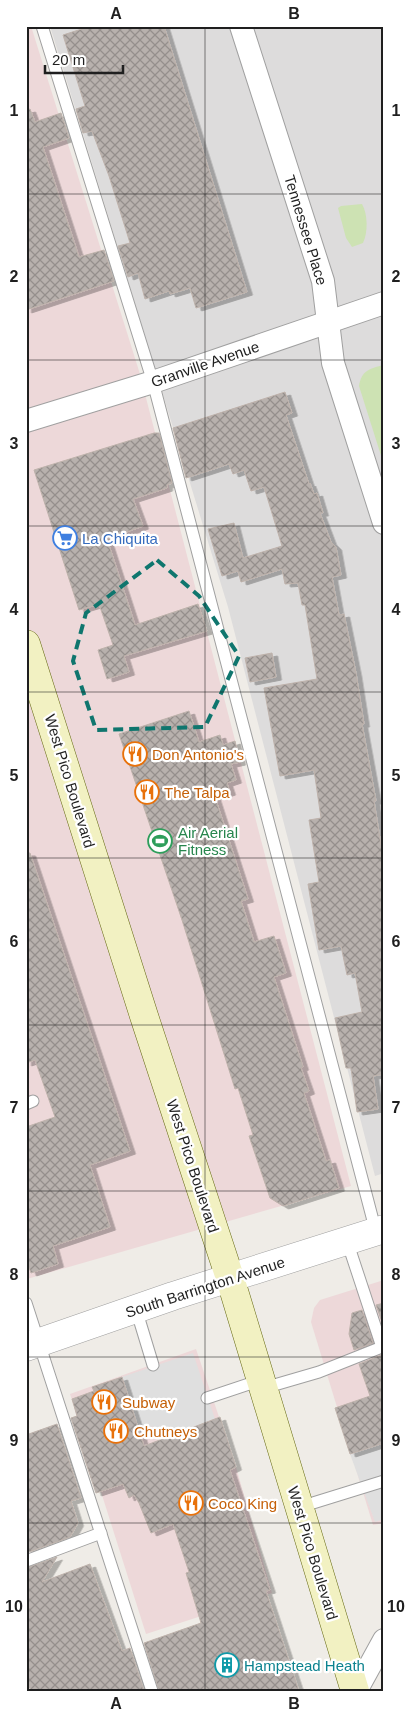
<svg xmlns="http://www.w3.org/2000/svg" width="410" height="1717" viewBox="0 0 410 1717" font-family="Arial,sans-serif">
	<defs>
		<pattern id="building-cross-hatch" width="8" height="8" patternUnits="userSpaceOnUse" patternTransform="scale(1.25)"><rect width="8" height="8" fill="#b8b1ad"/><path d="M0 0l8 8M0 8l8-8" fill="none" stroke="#958f8c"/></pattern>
		<filter id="shadow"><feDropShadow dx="5.5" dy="3" stdDeviation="0" flood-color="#0004"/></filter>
	</defs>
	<rect width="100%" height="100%" fill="#efece7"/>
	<!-- residential -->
	<path fill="#dddcdc" d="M 50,26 L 384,26 L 384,1173 L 375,1176 L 228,607 Z"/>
	<!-- commercial -->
	<g fill="#edd8d9">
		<path d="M 26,26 L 31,26 L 139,371 L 351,1186 L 27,1279 Z"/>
		<path d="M 384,1280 L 384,1523 L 373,1525 L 311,1322 L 314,1308 L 320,1300 Z"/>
		<path d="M 196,1349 L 236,1467 L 272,1593 L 146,1634 L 70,1394 Z"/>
	</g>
	<!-- grass -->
	<g fill="#cde2b3">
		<path d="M 362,204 C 368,214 368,233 363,243 L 352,247 L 346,238 L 338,208 L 341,206 Z"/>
		<path d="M 384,365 L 384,465 L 359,386 C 361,371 370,368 384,365 Z"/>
	</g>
	<!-- parking -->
	<g fill="#dfdfdf">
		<path d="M 193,1353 L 215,1419 L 158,1441 L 153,1426 L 139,1432 L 122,1377 Z"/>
		<path d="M 384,1443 L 384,1519 L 375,1522 L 350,1454 Z"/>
	</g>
	<!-- building -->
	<g fill="url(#building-cross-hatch)" stroke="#beb2ab" filter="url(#shadow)">
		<path d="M 91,26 L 164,26 L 247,292 L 196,308 L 190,288 L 170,294 L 169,291 L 145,299 L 138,273 L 128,277 L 118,246 L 130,243 L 109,176 L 92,131 L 83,133 L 76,109 L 85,106 L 63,35 Z"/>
		<path d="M 30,109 L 35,122 L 61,113 L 69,138 L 43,147 L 79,257 L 104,250 L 114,281 L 26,310 L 26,110 Z"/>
		<path d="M 285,392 L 292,413 L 286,415 L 309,484 L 310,483 L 314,494 L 317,493 L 323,513 L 320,513 L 331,542 L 336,547 L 341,575 L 332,577 L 339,615 L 344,614 L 356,673 L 364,724 L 362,724 L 376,801 L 374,801 L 381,845 L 384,845 L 384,1074 L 373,1076 L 378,1109 L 357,1112 L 351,1068 L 346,1068 L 335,1018 L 362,1012 L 355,973 L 347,975 L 341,946 L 319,950 L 308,884 L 319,882 L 309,820 L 321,818 L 314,770 L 280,776 L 264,688 L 317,679 L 305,605 L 302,605 L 298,583 L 285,584 L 282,569 L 241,582 L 238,571 L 222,576 L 208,529 L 234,523 L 243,558 L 282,546 L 264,487 L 251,491 L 244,470 L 233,474 L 229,464 L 186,478 L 173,428 Z"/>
		<path d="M 154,433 L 159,433 L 172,483 L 167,485 L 167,488 L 133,499 L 143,526 L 107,539 L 135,625 L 198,604 L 207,631 L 124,656 L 129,672 L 107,679 L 98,650 L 113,645 L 99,604 L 79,610 L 34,470 Z"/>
		<path d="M 272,653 L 276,677 L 250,682 L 245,658 Z"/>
		<path d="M 189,711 L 199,742 L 220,735 L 223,745 L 235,741 L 240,762 L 231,764 L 236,780 L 227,783 L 230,792 L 215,797 L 248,899 L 241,901 L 254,942 L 274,936 L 286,973 L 274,977 L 303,1067 L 301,1068 L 309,1091 L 304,1093 L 326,1161 L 330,1160 L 339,1188 L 283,1206 L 270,1198 L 249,1136 L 253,1135 L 238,1088 L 235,1089 L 182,920 L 119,734 Z"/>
		<path d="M 26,853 L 30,853 L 130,1151 L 90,1165 L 110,1227 L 53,1246 L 58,1264 L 31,1273 L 26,1259 L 26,1127 L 55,1117 L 35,1060 L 26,1063 Z"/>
		<path d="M 384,1303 L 384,1328 L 376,1305 Z"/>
		<path d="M 362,1310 L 373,1343 L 354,1350 L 349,1334 L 352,1313 Z"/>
		<path d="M 384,1354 L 384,1443 L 350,1454 L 335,1408 L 370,1396 L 359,1364 Z"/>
		<path d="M 122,1377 L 144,1446 L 220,1417 L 236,1467 L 230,1470 L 270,1590 L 266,1591 L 299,1691 L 159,1691 L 144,1643 L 201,1623 L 186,1573 L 189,1572 L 173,1524 L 151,1533 L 139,1503 L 134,1495 L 129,1498 L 123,1484 L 96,1493 L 71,1418 L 77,1416 L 72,1399 L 94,1391 L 92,1387 Z"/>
		<path d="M 57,1424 L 81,1498 L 71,1501 L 78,1523 L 70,1537 L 26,1553 L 26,1435 Z"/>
		<path d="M 57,1557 L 42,1582 L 90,1564 L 122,1651 L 130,1648 L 144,1691 L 31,1691 L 26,1679 L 26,1568 Z"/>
	</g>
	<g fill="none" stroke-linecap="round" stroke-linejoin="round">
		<!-- service casing -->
		<g stroke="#a0a0a0" stroke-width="13">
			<g id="service">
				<path d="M 42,26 L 153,382 L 376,1232"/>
				<path d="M 26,1104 L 33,1101"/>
				<path d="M 347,1241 L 382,1347 L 384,1346"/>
				<path d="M 26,1303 L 152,1691"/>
				<path d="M 136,1309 L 153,1365"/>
				<path d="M 264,1388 L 319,1372 L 382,1347"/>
				<path d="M 207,1398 L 261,1380"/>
				<path d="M 300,1507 L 384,1481"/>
				<path d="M 26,1561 L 101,1533"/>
			</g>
		</g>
		<!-- minor casing -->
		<g stroke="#a0a0a0" stroke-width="24">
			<g id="minor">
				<path d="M 241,26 L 323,281 L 333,363 L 384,523"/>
				<path d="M 26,421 L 153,382 L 384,303"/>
				<path d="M 356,1691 L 384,1640"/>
			</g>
		</g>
		<!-- tertiary casing -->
		<g stroke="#a0a0a0" stroke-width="29">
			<path id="tertiary" d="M 26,1347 L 173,1296 L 384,1229"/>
		</g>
		<!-- secondary casing -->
		<g stroke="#656913" stroke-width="29">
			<path id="secondary" d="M 26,644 L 144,1016 L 230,1278 L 355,1691"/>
		</g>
		<!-- service -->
		<use href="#service" stroke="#fff" stroke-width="11"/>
		<!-- minor -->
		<use href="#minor" stroke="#fff" stroke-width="22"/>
		<!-- tertiary -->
		<use href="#tertiary" stroke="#fff" stroke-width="28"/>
		<!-- secondary -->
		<use href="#secondary" stroke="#f2f1c2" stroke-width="28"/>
	</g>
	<!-- marked area -->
	<path fill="none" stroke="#0f766e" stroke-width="4" stroke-dasharray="10 6" stroke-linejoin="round" d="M 157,560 L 199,596 L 239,656 L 205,727 L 96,730 L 73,661 L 86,613 Z"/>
	<!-- grid -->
	<path fill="none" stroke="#1f1f1f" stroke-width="1" stroke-opacity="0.55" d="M 205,26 L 205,1691M 26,194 L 384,194M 26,360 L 384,360M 26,526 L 384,526M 26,692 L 384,692M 26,858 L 384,858M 26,1025 L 384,1025M 26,1191 L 384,1191M 26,1357 L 384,1357M 26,1523 L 384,1523"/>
	<!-- icons -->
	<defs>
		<g id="supermarket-ring" transform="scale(1.25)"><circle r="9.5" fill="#fff" stroke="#3f7fe0" stroke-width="1.5"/><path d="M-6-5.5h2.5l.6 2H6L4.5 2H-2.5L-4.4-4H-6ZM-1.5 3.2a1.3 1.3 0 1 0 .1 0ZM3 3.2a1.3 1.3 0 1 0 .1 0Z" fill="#3f7fe0"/></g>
		<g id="restaurant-ring" transform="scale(1.25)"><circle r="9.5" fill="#fff" stroke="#e8710a" stroke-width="1.5"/><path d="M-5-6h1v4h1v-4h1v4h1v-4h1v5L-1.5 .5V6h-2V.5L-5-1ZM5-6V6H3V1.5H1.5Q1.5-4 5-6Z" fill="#e8710a"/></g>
		<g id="stadium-ring" transform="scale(1.25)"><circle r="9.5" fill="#fff" stroke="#2e9e5b" stroke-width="1.5"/><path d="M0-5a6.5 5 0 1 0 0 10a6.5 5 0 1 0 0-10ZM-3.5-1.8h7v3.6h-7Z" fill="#2e9e5b"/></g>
		<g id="building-ring" transform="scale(1.25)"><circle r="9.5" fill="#fff" stroke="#0f9aa8" stroke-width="1.5"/><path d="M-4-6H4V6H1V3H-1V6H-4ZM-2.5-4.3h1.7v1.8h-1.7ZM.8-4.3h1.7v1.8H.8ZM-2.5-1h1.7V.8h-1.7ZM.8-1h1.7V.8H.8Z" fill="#0f9aa8"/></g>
	</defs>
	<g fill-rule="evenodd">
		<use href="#supermarket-ring" x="65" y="538"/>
		<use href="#restaurant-ring" x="135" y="754"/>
		<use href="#restaurant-ring" x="147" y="792"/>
		<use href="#stadium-ring" x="160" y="841"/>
		<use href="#restaurant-ring" x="104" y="1402"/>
		<use href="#restaurant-ring" x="116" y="1431"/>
		<use href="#restaurant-ring" x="191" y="1503"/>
		<use href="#building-ring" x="227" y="1665"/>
	</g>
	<g text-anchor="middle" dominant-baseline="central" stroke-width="4.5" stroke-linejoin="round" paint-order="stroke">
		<!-- street labels -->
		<g font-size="15" fill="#1f1f1f" stroke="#fff">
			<text transform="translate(306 230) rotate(73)">Tennessee Place</text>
			<text transform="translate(205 364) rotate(-19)">Granville Avenue</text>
			<text transform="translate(70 781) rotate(73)">West Pico Boulevard</text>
			<text transform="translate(193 1166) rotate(72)">West Pico Boulevard</text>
			<text transform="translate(205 1287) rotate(-18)">South Barrington Avenue</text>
			<text transform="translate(313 1553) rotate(73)">West Pico Boulevard</text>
		</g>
		<!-- shop labels -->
		<g font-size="15" fill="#366cbe" stroke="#fff" text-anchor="start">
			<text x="82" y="538">La Chiquita</text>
		</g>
		<!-- food labels -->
		<g font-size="15" fill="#c56008" stroke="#fff" text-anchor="start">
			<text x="152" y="754">Don Antonio's</text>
			<text x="164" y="792">The Talpa</text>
			<text x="122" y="1402">Subway</text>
			<text x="134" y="1431">Chutneys</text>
			<text x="208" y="1503">Coco King</text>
		</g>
		<!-- leisure labels -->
		<g font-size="15" fill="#27864d" stroke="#fff" text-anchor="start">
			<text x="178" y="832">Air Aerial<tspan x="178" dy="17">Fitness</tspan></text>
		</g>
		<!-- culture labels -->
		<g font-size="15" fill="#0d838f" stroke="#fff" text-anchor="start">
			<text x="244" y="1665">Hampstead Heath</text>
		</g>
	</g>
	<!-- border -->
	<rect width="410" height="1717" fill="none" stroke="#ffffff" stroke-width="55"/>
	<!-- scale -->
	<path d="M45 65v8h78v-8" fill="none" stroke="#1f1f1f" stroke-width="2.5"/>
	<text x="52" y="65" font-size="15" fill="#1f1f1f" stroke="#ffffff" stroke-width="4" paint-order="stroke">20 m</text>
	<rect x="28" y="28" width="354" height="1662" fill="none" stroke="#1f1f1f" stroke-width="2"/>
	<g font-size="16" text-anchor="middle" font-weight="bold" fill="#1f1f1f">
		<text x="116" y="19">A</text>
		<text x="294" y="19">B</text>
		<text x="14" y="116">1</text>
		<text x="396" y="116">1</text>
		<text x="14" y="282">2</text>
		<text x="396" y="282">2</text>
		<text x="14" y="449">3</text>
		<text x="396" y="449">3</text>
		<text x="14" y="615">4</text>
		<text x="396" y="615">4</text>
		<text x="14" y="781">5</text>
		<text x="396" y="781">5</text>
		<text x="14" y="947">6</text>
		<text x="396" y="947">6</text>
		<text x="14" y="1113">7</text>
		<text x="396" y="1113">7</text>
		<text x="14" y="1280">8</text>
		<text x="396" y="1280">8</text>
		<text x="14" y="1446">9</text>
		<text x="396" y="1446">9</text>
		<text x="14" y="1612">10</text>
		<text x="396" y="1612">10</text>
		<text x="116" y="1709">A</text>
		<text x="294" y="1709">B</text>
	</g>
</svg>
